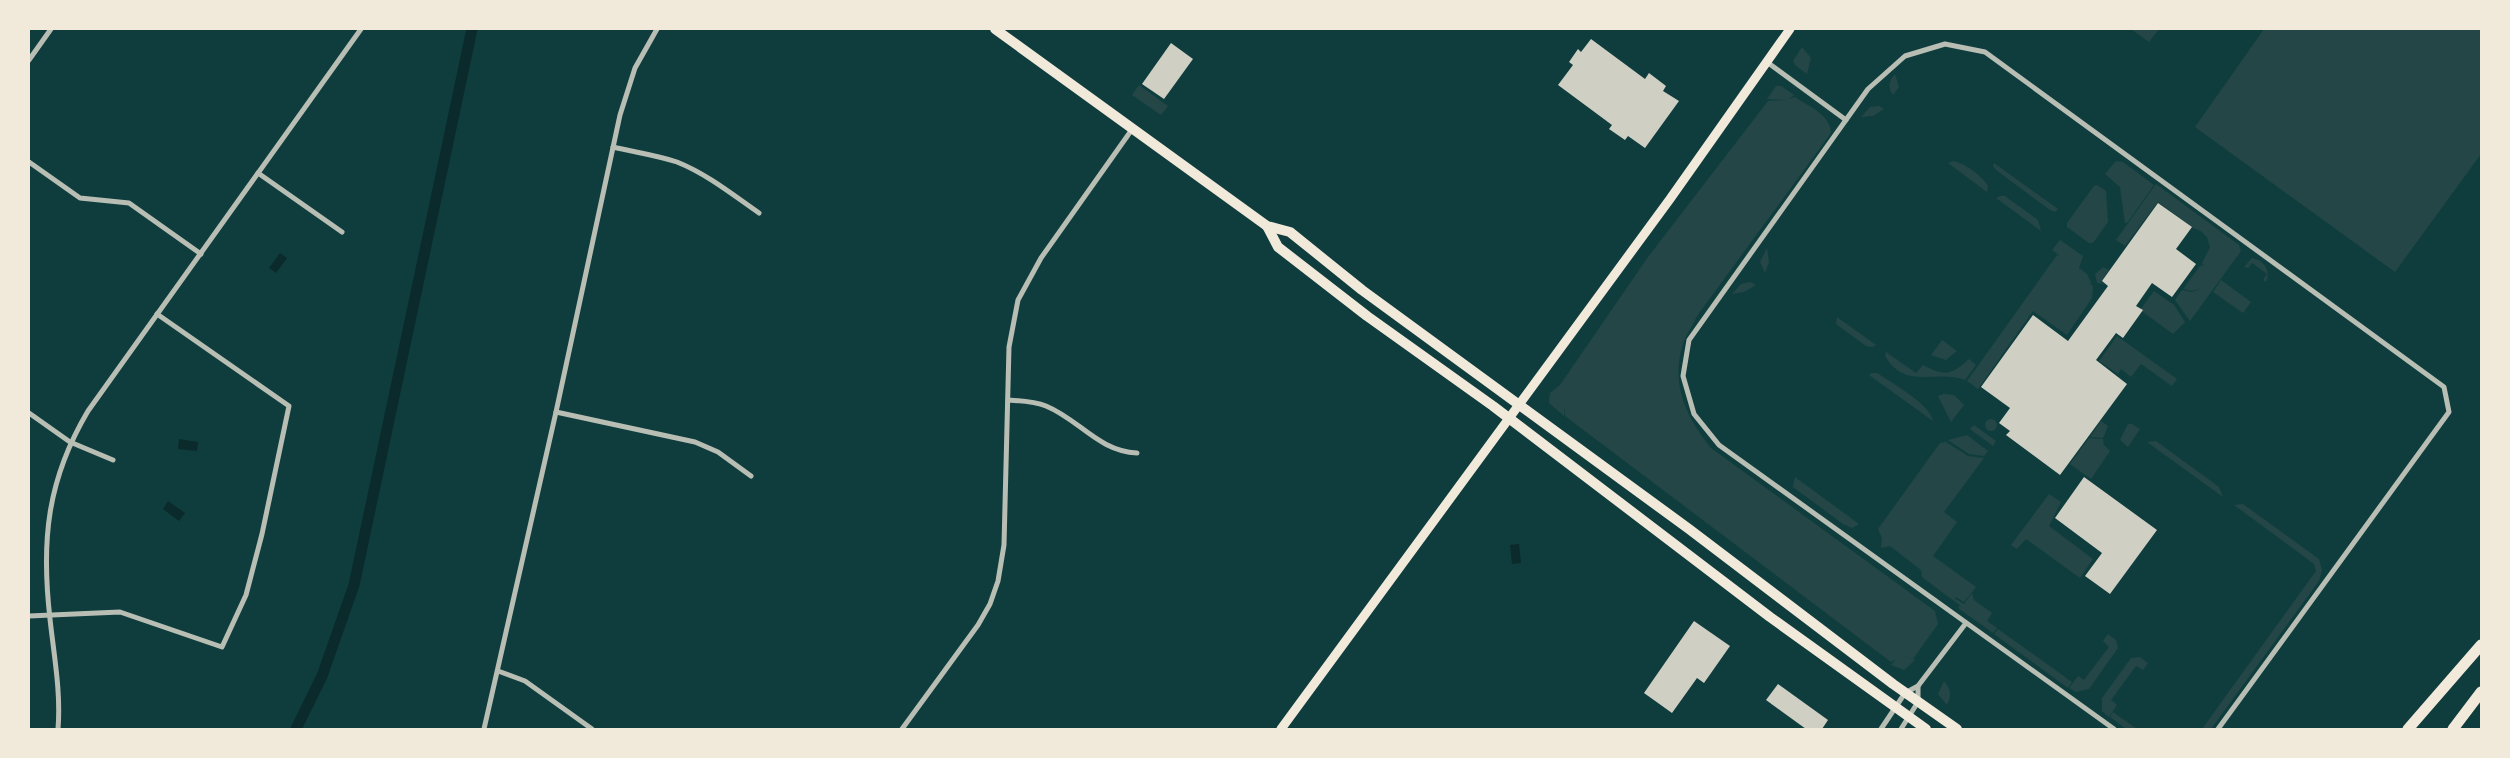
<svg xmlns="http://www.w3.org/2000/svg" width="2510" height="758" viewBox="0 0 2510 758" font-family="Ubuntu,sans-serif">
	<rect width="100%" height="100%" fill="#0f3d3e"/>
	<!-- green -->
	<g fill="#244646">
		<path d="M 2131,29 L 2159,29 L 2149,42 Z"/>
		<path d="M 2264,29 L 2481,29 L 2481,154 L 2395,272 L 2195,127 Z"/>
		<path d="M 1802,47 L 1811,58 L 1807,74 L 1795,65 L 1793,61 Z"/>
		<path d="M 1895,74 L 1899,87 L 1893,95 C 1887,87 1889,81 1895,74 Z"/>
		<path d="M 1139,85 L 1168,106 L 1161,115 L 1132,95 Z"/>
		<path d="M 1776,86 L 1781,86 L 1794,95 L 1789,99 L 1795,97 C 1808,106 1831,115 1831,133 L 1697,316 C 1693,325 1686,335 1683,344 C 1670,385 1687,418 1711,448 L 1935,611 L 1938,624 L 1913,659 L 1904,656 L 1915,660 L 1904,670 L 1891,665 L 1896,659 L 1891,662 L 1565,416 L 1565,407 L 1564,416 L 1549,403 L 1550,393 L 1560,385 L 1648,257 L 1768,101 L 1787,100 L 1767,99 Z"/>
		<path d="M 1879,106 L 1884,109 L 1873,116 L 1861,117 L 1870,107 Z"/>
		<path d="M 1953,161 C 1965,163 1982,176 1988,186 L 1987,192 L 1948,163 Z"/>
		<path d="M 2116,161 L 2123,162 L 2154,185 L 2127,223 L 2125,223 L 2120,187 L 2105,174 Z"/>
		<path d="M 1994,163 L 2058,209 L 2055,212 L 2050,210 L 1996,170 L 1993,166 Z"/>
		<path d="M 2156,184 L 2239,245 L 2241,251 L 2190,321 L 2175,300 L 2182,290 L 2192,292 L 2201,288 L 2192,291 L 2183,289 L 2200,266 L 2204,265 L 2202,263 L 2210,247 L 2207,237 L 2201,231 L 2193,228 L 2158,202 L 2125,246 L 2116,240 Z"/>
		<path d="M 2097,185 L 2106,191 L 2108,222 L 2093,243 L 2089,243 L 2067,227 L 2067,223 L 2094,186 Z"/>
		<path d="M 2000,196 L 2005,196 L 2038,220 L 2041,231 L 1996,198 Z"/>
		<path d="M 2060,240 L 2083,256 L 2079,268 L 2087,274 L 2092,284 L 2088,282 L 2093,286 L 2092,298 L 2067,335 L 2033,311 L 1978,389 L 1967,381 L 2057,255 L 2060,256 L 2052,250 Z"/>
		<path d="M 1767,248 L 1769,262 L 1765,273 L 1760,262 Z"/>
		<path d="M 2252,258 C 2264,260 2271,271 2266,282 L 2263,280 L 2267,274 L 2252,263 L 2248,268 L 2244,267 Z"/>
		<path d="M 2103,267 L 2109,270 L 2101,282 L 2105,284 L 2097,283 L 2095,274 Z"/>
		<path d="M 2221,280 L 2251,302 L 2243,313 L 2213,292 Z"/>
		<path d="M 1750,282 L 1756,285 L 1744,292 L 1732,294 L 1741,284 Z"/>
		<path d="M 2154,291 L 2174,305 L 2185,322 L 2173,334 L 2140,310 Z"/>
		<path d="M 1837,317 L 1876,345 L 1872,347 L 1866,346 L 1836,324 Z"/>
		<path d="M 2117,336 L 2177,379 L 2172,386 L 2141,364 L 2131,377 L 2121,369 L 2118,374 L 2099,361 Z"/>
		<path d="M 1942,340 L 1957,351 L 1946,360 L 1931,355 Z"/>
		<path d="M 1886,352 L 1916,373 L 1923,365 C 1944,376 1951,376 1969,359 L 1976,365 L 1965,380 C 1936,369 1906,391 1885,356 Z"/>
		<path d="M 1872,373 L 1877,373 C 1892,383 1931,405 1933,421 L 1869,375 Z"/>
		<path d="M 1944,394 L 1954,395 L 1964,405 L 1951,422 L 1938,396 Z"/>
		<circle cx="1991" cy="425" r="6"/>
		<path d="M 2101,421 L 2108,426 L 2103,438 L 2090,437 Z"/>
		<path d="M 2128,424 L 2132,424 L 2140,429 L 2128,447 L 2120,440 Z"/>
		<path d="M 1974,425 L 1996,441 L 1993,446 L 1970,429 Z"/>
		<path d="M 1967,435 L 1988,451 L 1984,456 L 1969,454 L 1948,440 Z"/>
		<path d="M 2089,438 L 2103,439 L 2104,445 L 2110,451 L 2091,479 L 2070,464 Z"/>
		<path d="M 2156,441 L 2219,487 L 2223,497 L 2147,442 Z"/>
		<path d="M 1946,442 L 1968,456 L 1984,458 L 1944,512 L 1957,522 L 1933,556 L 1976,587 L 1964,602 L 1956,597 L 1954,601 L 1922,577 L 1921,570 L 1890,546 L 1881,548 L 1882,538 L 1878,529 L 1940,443 Z"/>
		<path d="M 1795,477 L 1859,524 L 1852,528 L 1843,524 L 1793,487 Z"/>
		<path d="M 2049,494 L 2061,502 L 2049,526 L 2093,559 L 2080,578 L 2026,539 L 2017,549 L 2011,545 Z"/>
		<path d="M 2243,504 L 2319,559 L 2322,570 L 2319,581 L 2211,729 L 2202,729 L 2316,571 L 2314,564 L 2234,505 Z"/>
		<path d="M 1972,593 L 1974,600 L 1992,613 L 1987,621 L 1997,628 L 1993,633 L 1958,608 L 1960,605 L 1954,601 L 1956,599 L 1964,604 Z"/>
		<path d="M 1998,629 L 2072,682 L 2068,688 L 1994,634 Z"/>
		<path d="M 2108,634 L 2116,640 L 2118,648 L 2089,689 L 2076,692 L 2069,688 L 2078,676 L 2084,680 L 2109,647 L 2103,641 Z"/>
		<path d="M 2140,657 L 2148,663 L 2143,670 L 2136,666 L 2111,700 L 2117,705 L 2109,717 L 2102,711 L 2102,698 L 2131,658 Z"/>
		<path d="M 1944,681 C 1951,690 1952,694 1947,705 L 1938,694 Z"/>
		<path d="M 2113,712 L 2137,729 L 2126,729 L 2110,717 Z"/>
	</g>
	<!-- water -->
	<g fill="#0a2a2b">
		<path d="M 280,253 L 287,258 L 276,273 L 269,268 Z"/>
		<path d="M 179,439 L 198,442 L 197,451 L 178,449 Z"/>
		<path d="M 168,501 L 185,513 L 179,521 L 163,509 Z"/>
		<path d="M 1519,544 L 1521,563 L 1512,564 L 1510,545 Z"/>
	</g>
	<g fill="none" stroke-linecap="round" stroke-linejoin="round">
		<!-- canal -->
		<path stroke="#0a2a2b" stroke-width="11" d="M 296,729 L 322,676 L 354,585 L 472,29"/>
	</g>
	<!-- building -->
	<g fill="#cfcfc3">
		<path d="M 1591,39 L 1645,79 L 1649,73 L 1666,86 L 1663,91 L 1679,101 L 1645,148 L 1628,136 L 1625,140 L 1609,129 L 1612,125 L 1558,85 L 1573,65 L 1569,62 L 1578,49 L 1581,52 Z"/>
		<path d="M 1171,43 L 1193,59 L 1164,99 L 1142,84 Z"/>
		<path d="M 2158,203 L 2192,227 L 2176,249 L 2196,264 L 2172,297 L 2152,283 L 2136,306 L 2143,310 L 2123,338 L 2116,333 L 2096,360 L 2127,384 L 2060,475 L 2006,435 L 2010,431 L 1999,423 L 2010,408 L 1981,387 L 2033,315 L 2068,341 L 2108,286 L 2102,281 Z"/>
		<path d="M 2084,477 L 2157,530 L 2110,594 L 2085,576 L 2102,553 L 2055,518 Z"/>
		<path d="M 1694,621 L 1730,646 L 1704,683 L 1697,678 L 1672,713 L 1644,693 Z"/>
		<path d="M 1778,684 L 1828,720 L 1822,729 L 1806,729 L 1766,700 Z"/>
	</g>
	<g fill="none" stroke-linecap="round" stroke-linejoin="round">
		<!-- minor -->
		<g stroke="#b8beb3" stroke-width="5">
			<path d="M 29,60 L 51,29"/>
			<path d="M 1767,62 L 1846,120"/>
			<path d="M 613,147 C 634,152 656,155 677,162 C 707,174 733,195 759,213"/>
			<path d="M 29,162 L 80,198 L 129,203 L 201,254"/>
			<path d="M 258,173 L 342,232"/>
			<path d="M 1008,400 C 1021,401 1034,401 1046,406 C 1080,420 1098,451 1137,453"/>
			<path d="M 556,412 L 695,442 L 718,452 L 751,476"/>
			<path d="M 29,413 L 70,442 L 113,460"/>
			<path d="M 29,616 L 120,612 L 222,647 L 246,595 L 262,534 L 289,406 L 157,314"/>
			<path d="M 498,671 L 525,681 L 592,729"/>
			<path d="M 58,729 C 61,692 54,656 50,619 C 41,541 47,480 88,411 L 361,29"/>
			<path d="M 484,729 L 556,412 L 620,115 L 635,68 L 657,29"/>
			<path d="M 902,729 L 978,625 L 990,604 L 998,581 L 1004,545 L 1009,347 L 1018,300 L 1041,258 L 1133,128"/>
			<path d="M 1881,729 L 1905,693 L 1918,686 L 1966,623"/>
			<path d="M 1901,729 L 1918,702 L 1918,686"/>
			<path d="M 2114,729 L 1719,445 L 1694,414 L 1683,376 L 1689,340 L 1868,89 L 1905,56 L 1945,44 L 1985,52 L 2444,387 L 2449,412 L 2218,729"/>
		</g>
		<!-- secondary -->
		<path stroke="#f1e9da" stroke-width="9" d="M 1281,729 L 1670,199 L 1790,29"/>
		<!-- primary -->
		<g stroke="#f1e9da" stroke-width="10">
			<path d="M 995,29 L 1267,226 L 1290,232 L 1362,290 L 1689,529 L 1893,684 L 1957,729"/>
			<path d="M 1267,226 L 1278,247 L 1367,316 L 1493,406 L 1770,617 L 1926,729"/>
		</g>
		<!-- motorway -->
		<g stroke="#f1e9da" stroke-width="11">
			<path d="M 2408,729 L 2481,645"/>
			<path d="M 2453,729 L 2481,692"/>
		</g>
	</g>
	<!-- border -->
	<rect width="2510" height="758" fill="none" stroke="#f1e9da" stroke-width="60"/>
</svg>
